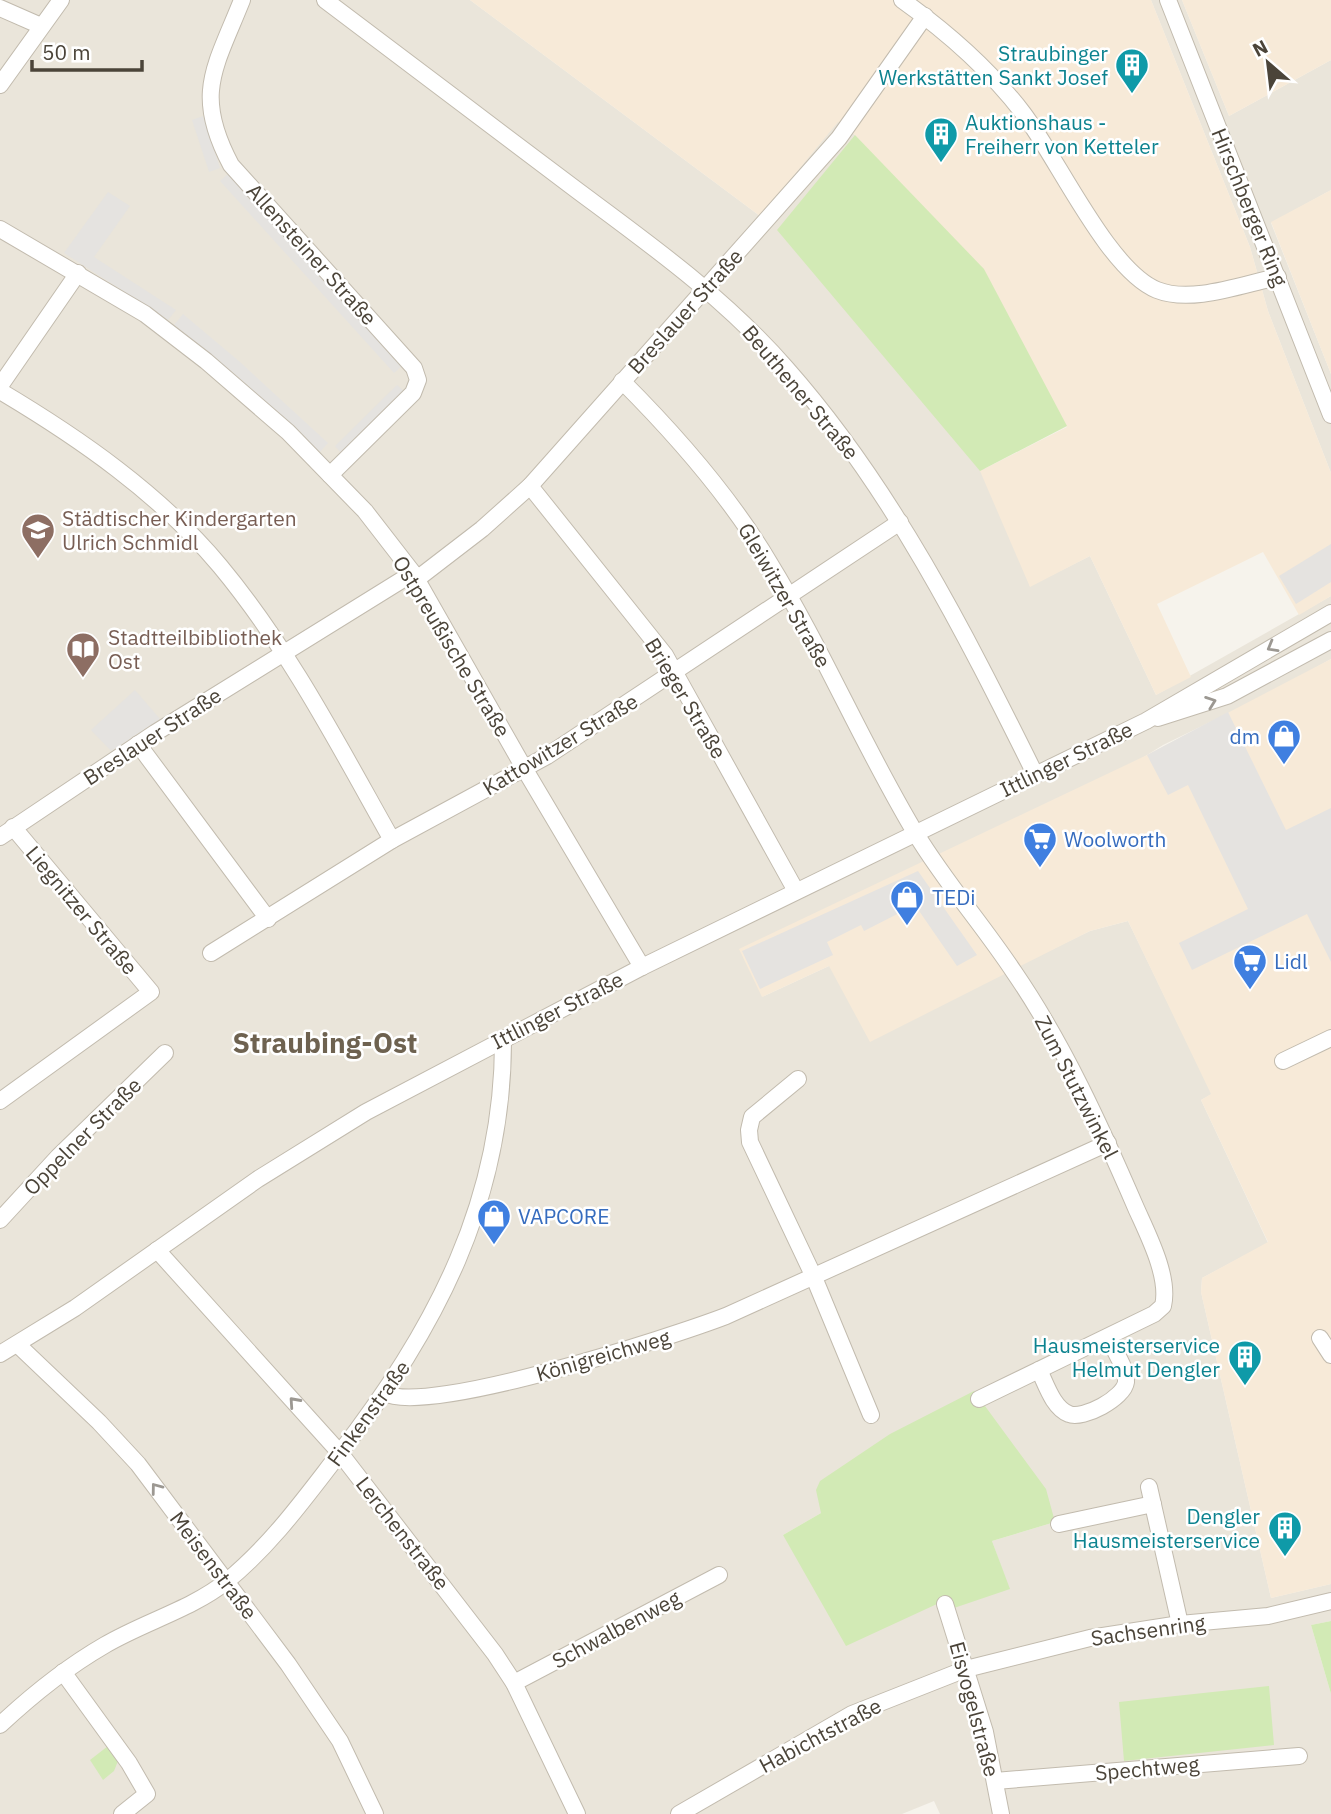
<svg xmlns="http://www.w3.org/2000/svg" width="1331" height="1814" viewBox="0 0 1331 1814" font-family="'IBM Plex Sans',sans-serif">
	<rect width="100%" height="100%" fill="#f6f3ec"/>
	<!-- residential -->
	<g fill="#eae5da" fill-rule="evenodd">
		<path d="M 0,0 L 470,0 L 760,216 L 838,121 L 855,135 L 1030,586 L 1090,556 L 1156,695 L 1331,596 L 1331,659 L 1272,692 L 1163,745 L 762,997 L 829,966 L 1026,962 L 1090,931 L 1128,921 L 1212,1094 L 1201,1100 L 1268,1243 L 1202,1278 L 1201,1292 L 1271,1598 L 1331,1584 L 1331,1621 L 1311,1625 L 1331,1694 L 1331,1814 L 940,1814 L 934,1801 L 902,1814 L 0,1814 ZM 821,1513 L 1055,1522 L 992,1541 L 1009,1589 L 950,1598 L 783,1535 Z"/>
		<path d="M 1151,0 L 1182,0 L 1229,116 L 1331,60 L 1331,190 L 1271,223 L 1331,374 L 1331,473 L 1268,311 L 1250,247 Z"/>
	</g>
	<!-- commercial -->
	<g fill="#f7ead8">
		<path d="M 470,0 L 1151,0 L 1250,247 L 1268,311 L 1331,473 L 1331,596 L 1299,615 L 1263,552 L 1157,604 L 1191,677 L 1156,695 L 1090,556 L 1030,587 L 980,471 L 1067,427 L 855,135 L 838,122 L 760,216 Z"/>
		<path d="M 1182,0 L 1331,0 L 1331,60 L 1229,116 Z"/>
		<path d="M 1331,190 L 1331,374 L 1271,222 Z"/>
		<path d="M 1331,659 L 1331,1584 L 1271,1598 L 1201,1292 L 1202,1278 L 1268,1242 L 1201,1100 L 1211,1094 L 1128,921 L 1090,931 L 870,1042 L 829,966 L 762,997 L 739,949 L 1147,755 Z"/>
	</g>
	<!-- green -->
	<g fill="#d2eab5">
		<path d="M 855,135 L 984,269 L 1067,426 L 980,471 L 777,230 Z"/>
		<path d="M 974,1391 L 1046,1489 L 1055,1522 L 992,1541 L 1010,1589 L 954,1608 L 950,1598 L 846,1646 L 783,1535 L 821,1513 L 816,1490 L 820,1481 L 890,1434 Z"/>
		<path d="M 1331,1621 L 1331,1694 L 1311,1625 Z"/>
		<path d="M 1269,1686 L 1274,1745 L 1124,1761 L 1119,1702 Z"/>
		<path d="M 108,1746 L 118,1761 L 114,1771 L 103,1780 L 90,1760 Z"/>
	</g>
	<!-- parking -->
	<g fill="#e5e3e0">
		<path d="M 203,116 L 220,168 L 209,172 L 192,120 Z"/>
		<path d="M 228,174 L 402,366 L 394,373 L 220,181 Z"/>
		<path d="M 108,192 L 130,206 L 94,257 L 176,310 L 168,320 L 64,253 Z"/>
		<path d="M 183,314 L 240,362 L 328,443 L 320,452 L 231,371 L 174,325 Z"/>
		<path d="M 397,385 L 406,393 L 343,455 L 335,446 Z"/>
		<path d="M 1331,544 L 1331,582 L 1296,604 L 1279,576 Z"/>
		<path d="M 135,690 L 160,719 L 111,751 L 91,730 Z"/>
		<path d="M 1228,712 L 1286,830 L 1331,808 L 1331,962 L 1307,914 L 1192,970 L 1179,943 L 1248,909 L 1188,785 L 1168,795 L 1147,755 Z"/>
		<path d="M 918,871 L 977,955 L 957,966 L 915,905 L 864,931 L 861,925 L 827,942 L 833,955 L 760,989 L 742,951 Z"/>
	</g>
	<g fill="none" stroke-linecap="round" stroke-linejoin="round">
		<!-- minor casing -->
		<g stroke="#c2bbae" stroke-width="18">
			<g id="minor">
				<path d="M 242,0 C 215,68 193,94 231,165 L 414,368 L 418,380 L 413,393 L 330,475"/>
				<path d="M 325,0 C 409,64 494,127 578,191 C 652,246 725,298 786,368 C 892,488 964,631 1035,774"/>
				<path d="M 902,0 C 947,32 990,70 1023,113 C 1058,159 1108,270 1157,290 C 1192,304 1243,284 1278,277"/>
				<path d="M 1168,0 L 1331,415"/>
				<path d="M 0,8 L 41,26"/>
				<path d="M 0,85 L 61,0"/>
				<path d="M 0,229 L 145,314 L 206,361 L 288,432 L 365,511 L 413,573 L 524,768 L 642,967"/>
				<path d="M 622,381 C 677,436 729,495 769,562 C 823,650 863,746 916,834 C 945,882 983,925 1014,972 C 1064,1045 1101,1127 1136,1208 C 1148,1235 1170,1277 1163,1306 L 1154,1314 L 979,1399"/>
				<path d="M 0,386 L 78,273"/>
				<path d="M 0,391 C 79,438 160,494 220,566 C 289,649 339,746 392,840"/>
				<path d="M 530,486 L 665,655 L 796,891"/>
				<path d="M 417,579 L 482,529 L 530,486 L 839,138 L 925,16"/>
				<path d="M 1158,718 L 1227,696 L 1331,640"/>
				<path d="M 138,744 L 268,919"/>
				<path d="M 0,837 L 155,733 L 413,573"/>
				<path d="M 211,953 L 392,840 L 547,756 L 900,522"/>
				<path d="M 1283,1061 L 1331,1038"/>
				<path d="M 798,1079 L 752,1117 L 749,1130 L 750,1142 L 813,1275 L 871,1415"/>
				<path d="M 0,1101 L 151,992 L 13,827"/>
				<path d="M 0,1220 L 58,1157 L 165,1053"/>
				<path d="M 157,1250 L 340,1453 L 495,1654 L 514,1683 L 577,1814"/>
				<path d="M 1320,1338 L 1331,1355"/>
				<path d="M 17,1344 L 99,1422 L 138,1464 L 288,1664 L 340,1741 L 375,1814"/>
				<path d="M 0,1354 L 75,1308 L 258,1179 L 366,1112 L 642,967 L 1146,721 L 1331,613"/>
				<path d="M 1039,1370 C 1046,1384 1053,1408 1069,1414 C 1083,1420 1124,1398 1126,1382 C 1127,1368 1113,1349 1108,1337"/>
				<path d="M 385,1393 C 425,1417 674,1336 726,1316 L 1108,1143"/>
				<path d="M 1149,1487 L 1180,1624"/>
				<path d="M 1059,1524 L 1153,1504"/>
				<path d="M 945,1604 L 985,1732 L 1001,1814"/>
				<path d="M 63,1672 L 129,1763 L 147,1794 L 122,1814"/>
				<path d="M 514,1683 L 719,1575"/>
				<path d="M 0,1725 C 32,1695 67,1667 105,1645 C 144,1622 192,1609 227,1581 C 272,1544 304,1499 339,1454 C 436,1329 504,1199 503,1038"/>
				<path d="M 995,1781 L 1299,1756"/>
				<path d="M 679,1814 L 852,1714 L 966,1669 L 1090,1638 L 1180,1624 L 1268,1616 L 1331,1601"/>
			</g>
		</g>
		<!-- minor -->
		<use href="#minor" stroke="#fff" stroke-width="16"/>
	</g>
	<!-- one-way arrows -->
	<defs><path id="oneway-chevron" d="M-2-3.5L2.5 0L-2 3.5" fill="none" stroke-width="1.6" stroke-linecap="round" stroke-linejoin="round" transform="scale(1.75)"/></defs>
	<g stroke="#9c9892">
		<use href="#oneway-chevron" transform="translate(1272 647) rotate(150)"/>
		<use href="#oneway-chevron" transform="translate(1211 702) rotate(-20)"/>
		<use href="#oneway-chevron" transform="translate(294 1402) rotate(-132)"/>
		<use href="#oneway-chevron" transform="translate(156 1488) rotate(-127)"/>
	</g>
	<!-- icons -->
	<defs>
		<g id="building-pin" transform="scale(1.75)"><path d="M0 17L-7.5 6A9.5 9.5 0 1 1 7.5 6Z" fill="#0f9aa8" stroke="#fff"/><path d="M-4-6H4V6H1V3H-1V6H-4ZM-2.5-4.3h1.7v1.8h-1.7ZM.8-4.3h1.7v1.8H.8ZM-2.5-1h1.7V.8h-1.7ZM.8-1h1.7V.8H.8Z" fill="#fff"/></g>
		<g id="school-pin" transform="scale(1.75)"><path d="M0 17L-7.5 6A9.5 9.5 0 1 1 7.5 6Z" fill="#8d6e63" stroke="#fff"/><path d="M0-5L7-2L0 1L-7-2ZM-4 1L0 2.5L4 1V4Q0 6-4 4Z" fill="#fff"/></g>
		<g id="library-pin" transform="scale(1.75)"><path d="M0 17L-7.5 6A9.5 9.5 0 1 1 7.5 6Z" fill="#8d6e63" stroke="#fff"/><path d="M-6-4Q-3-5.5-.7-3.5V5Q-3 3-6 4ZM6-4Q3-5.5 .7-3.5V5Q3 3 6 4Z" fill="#fff"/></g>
		<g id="shop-pin" transform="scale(1.75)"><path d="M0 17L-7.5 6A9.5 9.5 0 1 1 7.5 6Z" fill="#3f7fe0" stroke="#fff"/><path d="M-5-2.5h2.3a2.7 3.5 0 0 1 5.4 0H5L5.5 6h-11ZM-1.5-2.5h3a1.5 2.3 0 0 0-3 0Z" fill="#fff"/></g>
		<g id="supermarket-pin" transform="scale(1.75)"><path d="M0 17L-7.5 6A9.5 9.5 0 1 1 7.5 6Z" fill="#3f7fe0" stroke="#fff"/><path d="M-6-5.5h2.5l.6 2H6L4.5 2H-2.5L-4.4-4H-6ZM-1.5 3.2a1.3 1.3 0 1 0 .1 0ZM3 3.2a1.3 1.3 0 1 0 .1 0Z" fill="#fff"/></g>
	</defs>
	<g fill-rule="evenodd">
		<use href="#building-pin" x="1132" y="65"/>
		<use href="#building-pin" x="941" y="134"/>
		<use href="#school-pin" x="38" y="530"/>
		<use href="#library-pin" x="83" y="649"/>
		<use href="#shop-pin" x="1284" y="736"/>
		<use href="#supermarket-pin" x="1040" y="839"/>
		<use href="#shop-pin" x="907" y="897"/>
		<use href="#supermarket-pin" x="1250" y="961"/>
		<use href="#shop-pin" x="494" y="1216"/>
		<use href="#building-pin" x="1245" y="1357"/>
		<use href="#building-pin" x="1285" y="1528"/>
	</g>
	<g text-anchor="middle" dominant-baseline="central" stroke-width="5" stroke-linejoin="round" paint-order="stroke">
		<!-- culture labels -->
		<g font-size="21" fill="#0d838f" stroke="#fff" text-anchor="end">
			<text x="1108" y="53">Straubinger<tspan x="1108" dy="24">Werkstätten Sankt Josef</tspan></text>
			<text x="965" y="122" text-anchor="start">Auktionshaus -<tspan x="965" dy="24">Freiherr von Ketteler</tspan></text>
			<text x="1220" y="1345">Hausmeisterservice<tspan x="1220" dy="24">Helmut Dengler</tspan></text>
			<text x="1260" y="1516">Dengler<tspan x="1260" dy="24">Hausmeisterservice</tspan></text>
		</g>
		<!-- street labels -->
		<g font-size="21" fill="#4b4439" stroke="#fff">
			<text transform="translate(1250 207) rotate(68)">Hirschberger Ring</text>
			<text transform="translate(312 254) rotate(48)">Allensteiner Straße</text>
			<text transform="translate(685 311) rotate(-48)">Breslauer Straße</text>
			<text transform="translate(801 392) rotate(50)">Beuthener Straße</text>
			<text transform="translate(785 595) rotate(60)">Gleiwitzer Straße</text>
			<text transform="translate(452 646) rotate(59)">Ostpreußische Straße</text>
			<text transform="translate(686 698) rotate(59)">Brieger Straße</text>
			<text transform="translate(152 736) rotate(-33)">Breslauer Straße</text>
			<text transform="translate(560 744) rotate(-31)">Kattowitzer Straße</text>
			<text transform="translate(1066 759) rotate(-26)">Ittlinger Straße</text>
			<text transform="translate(82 910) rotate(50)">Liegnitzer Straße</text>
			<text transform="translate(557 1010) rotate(-27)">Ittlinger Straße</text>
			<text transform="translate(1077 1087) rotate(63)">Zum Stutzwinkel</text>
			<text transform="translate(82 1136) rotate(-45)">Oppelner Straße</text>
			<text transform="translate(603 1355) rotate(-16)">Königreichweg</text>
			<text transform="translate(368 1413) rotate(-54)">Finkenstraße</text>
			<text transform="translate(403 1533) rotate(52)">Lerchenstraße</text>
			<text transform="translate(214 1565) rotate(53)">Meisenstraße</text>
			<text transform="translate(616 1629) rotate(-28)">Schwalbenweg</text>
			<text transform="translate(1148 1630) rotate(-8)">Sachsenring</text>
			<text transform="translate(975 1709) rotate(75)">Eisvogelstraße</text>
			<text transform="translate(820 1735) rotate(-28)">Habichtstraße</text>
			<text transform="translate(1147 1768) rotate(-5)">Spechtweg</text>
		</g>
		<!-- education labels -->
		<g font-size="21" fill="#785e54" stroke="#fff" text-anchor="start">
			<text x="62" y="518">Städtischer Kindergarten<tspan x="62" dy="24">Ulrich Schmidl</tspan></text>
			<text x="108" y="637">Stadtteilbibliothek<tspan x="108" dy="24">Ost</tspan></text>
		</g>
		<!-- shop labels -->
		<g font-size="21" fill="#366cbe" stroke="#fff" text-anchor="start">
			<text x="1260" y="736" text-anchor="end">dm</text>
			<text x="1064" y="839">Woolworth</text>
			<text x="932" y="897">TEDi</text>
			<text x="1274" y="961">Lidl</text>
			<text x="518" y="1216">VAPCORE</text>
		</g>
		<!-- district labels -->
		<g font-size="28" font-weight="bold" fill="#6e6250" stroke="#fff">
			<text x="325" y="1042">Straubing-Ost</text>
		</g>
	</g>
	<!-- north arrow -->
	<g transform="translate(1268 63) rotate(332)" stroke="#ffffff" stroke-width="5" paint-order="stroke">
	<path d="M0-5L12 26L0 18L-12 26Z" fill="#4b4439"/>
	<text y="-10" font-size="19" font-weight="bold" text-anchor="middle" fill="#4b4439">N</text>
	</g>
	<!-- scale -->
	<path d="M32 60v10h110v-10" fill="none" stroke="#4b4439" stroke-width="3.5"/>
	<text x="42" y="60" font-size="21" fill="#4b4439" stroke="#ffffff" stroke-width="5" paint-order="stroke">50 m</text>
</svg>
